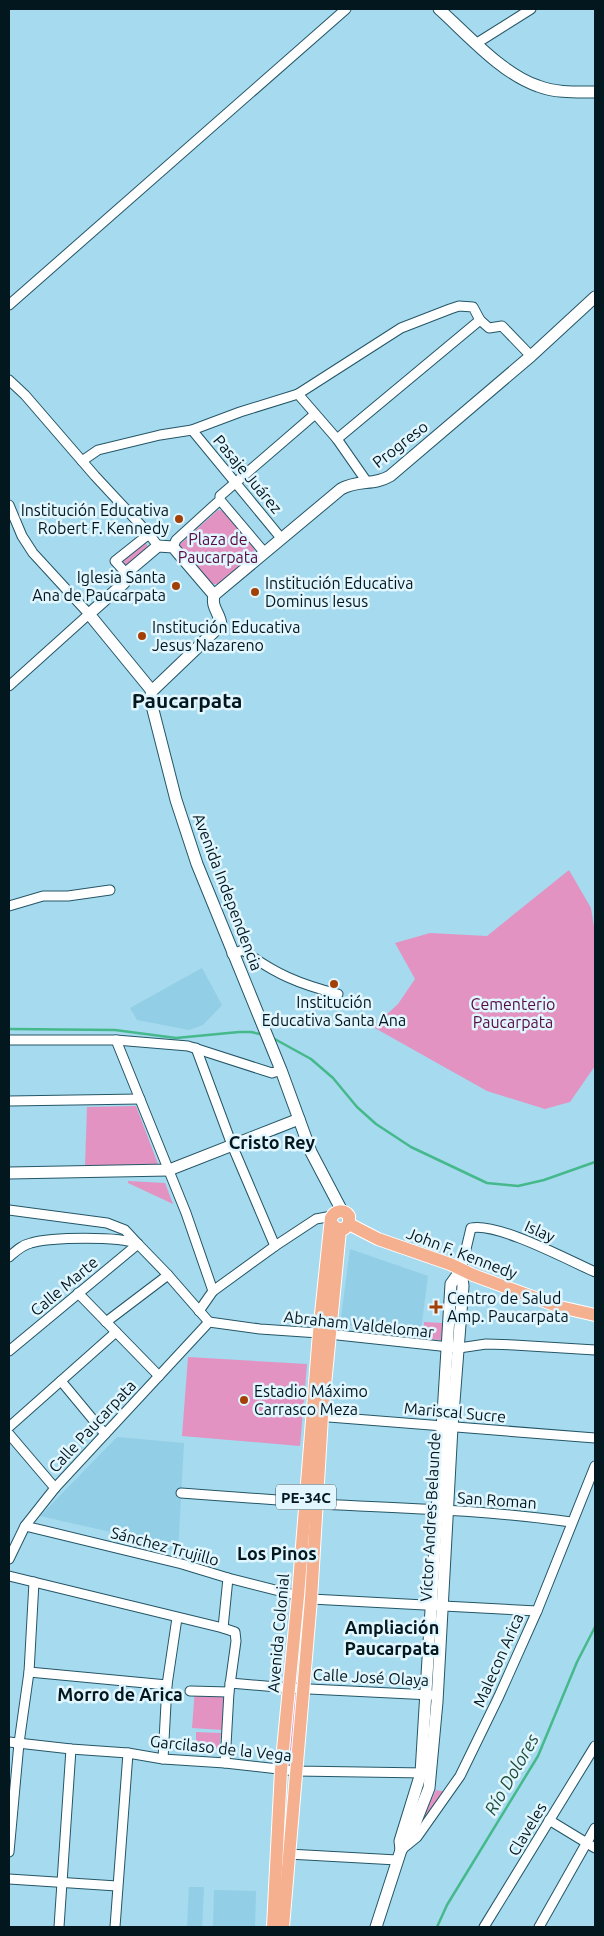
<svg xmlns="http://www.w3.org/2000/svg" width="604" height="1936" viewBox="0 0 604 1936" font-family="Ubuntu,sans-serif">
	<rect width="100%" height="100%" fill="#a6daee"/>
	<!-- built -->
	<g fill="#92cee6">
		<path d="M 202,968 L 222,1005 L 203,1025 L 189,1030 L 137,1020 L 130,1008 Z"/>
		<path d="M 350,1249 L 428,1276 L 421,1330 L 340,1325 Z"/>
		<path d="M 117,1437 L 184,1443 L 178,1552 L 115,1533 L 40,1516 Z"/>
		<path d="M 189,1887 L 204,1887 L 202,1927 L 187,1927 Z"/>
		<path d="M 214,1890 L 256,1891 L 255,1927 L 213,1927 Z"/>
	</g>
	<!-- green -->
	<g fill="#e293c2">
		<path d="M 218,510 L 224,511 L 255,547 L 254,554 L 218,584 L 211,584 L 178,546 Z"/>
		<path d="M 145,542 L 149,548 L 127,566 L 122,560 Z"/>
		<path d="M 569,870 L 591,908 L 595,933 L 595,1066 L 570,1102 L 545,1109 L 487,1091 L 373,1027 L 398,1004 L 415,979 L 395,943 L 430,933 L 487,936 Z"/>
		<path d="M 136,1106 L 158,1164 L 85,1166 L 87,1107 Z"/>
		<path d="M 128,1181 L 165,1183 L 173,1204 L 128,1183 Z"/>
		<path d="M 424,1322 L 443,1323 L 441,1340 L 423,1339 Z"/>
		<path d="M 188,1357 L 307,1364 L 300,1446 L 182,1436 Z"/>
		<path d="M 195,1689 L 224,1689 L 222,1730 L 192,1728 Z"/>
		<path d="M 294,1694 L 297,1695 L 291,1766 L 289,1766 Z"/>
		<path d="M 196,1732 L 221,1733 L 219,1749 L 196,1747 Z"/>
		<path d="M 436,1790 L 446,1792 L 424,1821 L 421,1820 Z"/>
	</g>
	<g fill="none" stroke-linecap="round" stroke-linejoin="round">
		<!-- stream -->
		<g stroke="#45b98b" stroke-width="2.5">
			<path d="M 9,1029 L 115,1030 L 176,1038 L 239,1032 L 251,1032 L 264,1035"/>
			<path d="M 271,1037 L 311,1059 L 333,1078 L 357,1107 L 376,1124 L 411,1147 L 487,1183 L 518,1186 L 544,1180 L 595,1162"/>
			<path d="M 437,1927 L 447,1905 L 538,1756 L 577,1662 L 595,1627"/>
		</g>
		<!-- street casing -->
		<g stroke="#245667" stroke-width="11">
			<g id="street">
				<path d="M 477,43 L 531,9"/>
				<path d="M 9,305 L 346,9"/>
				<path d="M 9,380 L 25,395 L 95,476 L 149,534 L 158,546"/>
				<path d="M 298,394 L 337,439 L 367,482"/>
				<path d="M 192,430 L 281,538"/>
				<path d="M 337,439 L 480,320"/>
				<path d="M 82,461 L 98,450 L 160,435 L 192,430 L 240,412 L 298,394 L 401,328 L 450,309 L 459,306 L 473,307 L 480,320 L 489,328 L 502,326 L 531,356"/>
				<path d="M 220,500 L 264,552"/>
				<path d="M 9,505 L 22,536 L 33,553 L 89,614 L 9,686"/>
				<path d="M 173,547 L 176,540 L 220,500 L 220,496 L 314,415"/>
				<path d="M 126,573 L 115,561 L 149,534"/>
				<path d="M 9,906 L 43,896 L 68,896 L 110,890"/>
				<path d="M 232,954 L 243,950 C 275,974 299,984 338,994"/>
				<path d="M 9,1040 L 116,1040 L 188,1046 L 272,1073 L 281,1070"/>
				<path d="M 116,1040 L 186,1213 L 213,1291"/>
				<path d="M 196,1048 L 232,1145 L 275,1246"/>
				<path d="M 9,1101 L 140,1099"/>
				<path d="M 9,1210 L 107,1223 L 125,1230 L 138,1244"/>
				<path d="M 9,1257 C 16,1251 22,1245 31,1243 C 51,1237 120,1236 138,1244 L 168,1275 L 209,1322"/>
				<path d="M 461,1270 L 471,1228 C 497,1222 568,1260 595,1272"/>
				<path d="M 78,1293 L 159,1376"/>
				<path d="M 199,1311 L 213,1291 L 275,1246 L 316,1219 L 332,1216"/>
				<path d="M 106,1322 L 168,1275"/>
				<path d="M 209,1322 L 260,1329 L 319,1333 L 459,1348 L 486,1344 L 514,1345 L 595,1350"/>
				<path d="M 9,1351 L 138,1244"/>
				<path d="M 61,1381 L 105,1434"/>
				<path d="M 316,1416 L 595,1438"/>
				<path d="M 9,1427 L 116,1332"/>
				<path d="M 9,1434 L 55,1488"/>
				<path d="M 181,1493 L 305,1502 L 316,1504 C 401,1508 487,1510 571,1522"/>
				<path d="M 25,1526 L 182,1564 L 228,1578 L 311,1599 L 537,1611"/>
				<path d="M 9,1559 L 25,1526 L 55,1488 L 209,1322"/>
				<path d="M 9,1576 L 223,1628 L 235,1632 L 236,1641 L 229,1692 L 225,1763"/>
				<path d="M 223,1628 L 228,1578"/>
				<path d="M 29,1672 L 167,1685"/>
				<path d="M 230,1683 L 289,1688 L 431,1695"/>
				<path d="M 190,1691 L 229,1692"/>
				<path d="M 9,1742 L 71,1749 L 128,1753 L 163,1759 L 225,1763 L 296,1771 L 425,1773"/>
				<path d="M 163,1759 L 167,1685 L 177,1618"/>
				<path d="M 549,1820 L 595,1848"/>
				<path d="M 406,1846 L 417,1837 L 460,1776 L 499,1696 L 537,1611 L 595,1466"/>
				<path d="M 9,1852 L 19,1743 L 29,1672 L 34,1582"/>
				<path d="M 285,1856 L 288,1854 L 397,1860"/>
				<path d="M 9,1879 L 117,1886"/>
				<path d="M 59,1927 L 71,1749"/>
				<path d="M 115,1927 L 128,1753"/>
				<path d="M 484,1927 L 595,1746"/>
				<path d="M 539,1927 L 595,1828"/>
			</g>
		</g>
		<!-- secondary casing -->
		<g stroke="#245667" stroke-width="13">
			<g id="secondary">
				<path d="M 439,9 C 467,34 502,74 538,86 C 556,93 576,92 595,92"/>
				<path d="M 214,595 L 341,489 C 359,479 373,486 390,476 L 531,356 L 595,297"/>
				<path d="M 152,691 L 221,625 C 220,612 211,609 214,595 L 173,547 L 158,546 L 126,573 L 124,583 L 89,614 L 152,691 L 150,698 L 176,800 L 197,864 L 281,1070 L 311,1152 L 342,1211"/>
				<path d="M 9,1173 L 169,1170 L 299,1119"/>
				<path d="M 401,1850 L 400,1841 L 421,1773 L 451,1284 L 461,1270"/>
				<path d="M 376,1927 L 401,1850 L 409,1839 L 429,1788 L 437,1702 L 452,1427 L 463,1286 L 461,1270"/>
			</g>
		</g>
		<!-- primary casing -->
		<g stroke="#fff" stroke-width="14">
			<g id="primary">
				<path d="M 349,1224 L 378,1239 L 450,1264 L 473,1275 L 560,1307 L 595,1315"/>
				<path d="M 273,1927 L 281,1770 L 298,1596 L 319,1333 L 331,1218 C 335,1210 344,1209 349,1216 L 349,1224 L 344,1229 L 337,1229 L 331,1223"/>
				<path d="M 283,1927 L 311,1599 L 322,1416 L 340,1230"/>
			</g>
		</g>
		<!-- street -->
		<use href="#street" stroke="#fff" stroke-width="9"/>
		<!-- secondary -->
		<use href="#secondary" stroke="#fff" stroke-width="11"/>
		<!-- primary -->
		<use href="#primary" stroke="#f5b090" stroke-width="12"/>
	</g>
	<!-- markers -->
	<g fill="#a34005" stroke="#e1f6fe" stroke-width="2">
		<circle cx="179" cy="519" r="5"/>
		<circle cx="176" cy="586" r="5"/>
		<circle cx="255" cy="592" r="5"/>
		<circle cx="142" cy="636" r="5"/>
		<circle cx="334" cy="984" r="5"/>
		<path d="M433.5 1299.5h5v5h5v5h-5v5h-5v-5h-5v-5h5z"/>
		<circle cx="244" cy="1400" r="5"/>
	</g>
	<g text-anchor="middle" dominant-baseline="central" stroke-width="5" stroke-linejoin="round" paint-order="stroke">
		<!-- shield labels -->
		<rect fill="#e1f6fe" stroke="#465a61" stroke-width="1" x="276" y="1484.5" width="60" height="25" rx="4"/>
		<g font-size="15" font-weight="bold" fill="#03171e">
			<text x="306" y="1497">PE-34C</text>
		</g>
		<!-- street labels -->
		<g font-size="16" fill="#03171e" stroke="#e1f6fe">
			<text transform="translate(400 444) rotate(-38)">Progreso</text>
			<text transform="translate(248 474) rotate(50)">Pasaje Juárez</text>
			<text transform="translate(228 892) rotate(69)">Avenida Independencia</text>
			<text transform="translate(540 1231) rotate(24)">Islay</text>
			<text transform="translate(462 1253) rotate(21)">John F. Kennedy</text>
			<text transform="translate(64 1286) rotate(-40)">Calle Marte</text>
			<text transform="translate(359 1324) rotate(6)">Abraham Valdelomar</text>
			<text transform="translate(455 1412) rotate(5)">Mariscal Sucre</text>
			<text transform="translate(92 1426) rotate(-47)">Calle Paucarpata</text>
			<text transform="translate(497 1500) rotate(4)">San Roman</text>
			<text transform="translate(430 1517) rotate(-87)">Víctor Andres Belaunde</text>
			<text transform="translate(165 1546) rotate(15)">Sánchez Trujillo</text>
			<text transform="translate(278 1633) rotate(-85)">Avenida Colonial</text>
			<text transform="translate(498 1660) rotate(-66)">Malecon Arica</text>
			<text transform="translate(371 1677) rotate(3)">Calle José Olaya</text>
			<text transform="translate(221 1748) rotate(6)">Garcilaso de la Vega</text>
			<text transform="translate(527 1829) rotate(-59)">Claveles</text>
		</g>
		<!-- poi labels -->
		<g font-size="16" fill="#03171e" stroke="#e1f6fe" text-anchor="start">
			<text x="169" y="510" text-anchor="end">Institución Educativa<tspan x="169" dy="18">Robert F. Kennedy</tspan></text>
			<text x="166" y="577" text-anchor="end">Iglesia Santa<tspan x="166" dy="18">Ana de Paucarpata</tspan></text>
			<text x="265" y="583">Institución Educativa<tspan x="265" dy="18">Dominus Iesus</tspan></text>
			<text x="152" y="627">Institución Educativa<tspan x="152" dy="18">Jesus Nazareno</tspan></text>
			<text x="334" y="1002" text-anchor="middle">Institución<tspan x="334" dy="18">Educativa Santa Ana</tspan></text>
			<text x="447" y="1298">Centro de Salud<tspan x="447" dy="18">Amp. Paucarpata</tspan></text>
			<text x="254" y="1391">Estadio Máximo<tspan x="254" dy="18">Carrasco Meza</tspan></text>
		</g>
		<!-- park labels -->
		<g font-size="16" fill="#590a42" stroke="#e1f6fe">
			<text x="218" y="539">Plaza de<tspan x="218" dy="18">Paucarpata</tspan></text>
			<text x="513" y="1004">Cementerio<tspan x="513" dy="18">Paucarpata</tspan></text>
		</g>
		<!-- neighbourhood labels -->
		<g font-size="18" font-weight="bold" fill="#03171e" stroke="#e1f6fe">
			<text x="272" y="1142">Cristo Rey</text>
			<text x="277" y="1553">Los Pinos</text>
			<text x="392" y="1627">Ampliación<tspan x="392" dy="21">Paucarpata</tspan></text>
			<text x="120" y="1694">Morro de Arica</text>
		</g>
		<!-- water labels -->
		<g font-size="18" font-style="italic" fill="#204f3c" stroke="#e1f6fe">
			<text transform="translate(511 1774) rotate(-60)">Río Dolores</text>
		</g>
		<!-- district labels -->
		<g font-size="21" font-weight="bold" fill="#03171e" stroke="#e1f6fe">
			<text x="187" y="700">Paucarpata</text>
		</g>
	</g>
	<!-- border -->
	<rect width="604" height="1936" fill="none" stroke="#03171e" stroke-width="20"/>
</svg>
